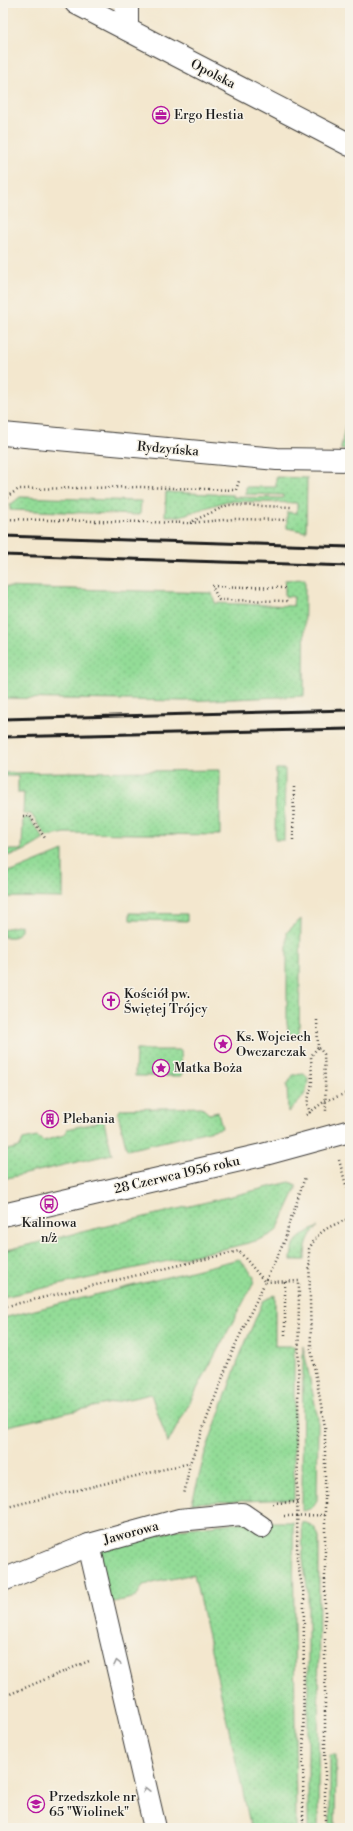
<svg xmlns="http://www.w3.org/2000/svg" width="353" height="1831" viewBox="0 0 353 1831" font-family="'Libre Bodoni',serif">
	<defs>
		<pattern id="grass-dots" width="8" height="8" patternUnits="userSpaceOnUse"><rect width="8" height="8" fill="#93dc97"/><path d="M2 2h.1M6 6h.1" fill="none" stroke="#7ebc82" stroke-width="1.8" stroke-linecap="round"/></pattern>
	</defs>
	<rect width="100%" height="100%" fill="#f7f3e8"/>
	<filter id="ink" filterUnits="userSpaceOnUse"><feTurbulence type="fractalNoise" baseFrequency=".025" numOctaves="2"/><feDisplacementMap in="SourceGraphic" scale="8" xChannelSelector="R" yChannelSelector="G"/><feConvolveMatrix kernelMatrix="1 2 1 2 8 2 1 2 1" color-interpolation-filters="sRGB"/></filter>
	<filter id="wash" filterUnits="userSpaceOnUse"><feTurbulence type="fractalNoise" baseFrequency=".012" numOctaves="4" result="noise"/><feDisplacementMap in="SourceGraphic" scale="16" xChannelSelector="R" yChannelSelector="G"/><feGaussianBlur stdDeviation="0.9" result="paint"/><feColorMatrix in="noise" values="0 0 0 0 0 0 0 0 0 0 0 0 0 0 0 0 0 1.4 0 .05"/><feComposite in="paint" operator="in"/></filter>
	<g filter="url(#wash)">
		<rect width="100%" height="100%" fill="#f3e7ce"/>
		<!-- grass -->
		<g fill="url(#grass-dots)" stroke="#587c5a">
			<path d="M 350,399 L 350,448 L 341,450 L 341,448 Z"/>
			<path d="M 276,477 L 307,478 L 306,532 L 287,528 L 287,512 L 297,513 L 297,503 L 227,501 L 180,516 L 165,516 L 166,492 L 233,495 L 233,497 L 283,498 L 283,495 L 246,494 L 246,487 L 276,487 Z"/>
			<path d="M 20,497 L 141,501 L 140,515 L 10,510 L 10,505 Z"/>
			<path d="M 305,579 L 304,696 L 185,701 L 3,698 L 3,587 L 212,593 L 215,603 L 293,606 L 294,597 L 285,596 L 285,580 Z"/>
			<path d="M 276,769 L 285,769 L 284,840 L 275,840 Z"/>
			<path d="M 220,770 L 220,835 L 65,833 L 47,837 L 31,814 L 23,814 L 24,793 L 18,793 L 18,776 L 3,776 L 3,773 Z"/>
			<path d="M 23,818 L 29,818 L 44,839 C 30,848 19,855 3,856 L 3,850 L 22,850 Z"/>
			<path d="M 63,851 L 63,898 L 3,897 L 3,871 L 14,871 Z"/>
			<path d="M 130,913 L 187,914 L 187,921 L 130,920 Z"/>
			<path d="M 301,919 L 299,1033 L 294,1039 L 288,1030 L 287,1024 L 287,932 Z"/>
			<path d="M 21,925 L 21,931 L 14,937 L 3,937 L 3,929 Z"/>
			<path d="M 136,1050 L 181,1050 L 182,1076 L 135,1076 Z"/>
			<path d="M 304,1074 L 308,1078 C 308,1095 300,1101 288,1112 L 287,1085 L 293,1075 Z"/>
			<path d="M 201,1107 L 209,1114 L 218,1112 L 222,1128 L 127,1150 L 118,1114 L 120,1110 L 123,1109 Z"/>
			<path d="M 99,1116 L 103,1118 L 112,1154 L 3,1179 L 3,1151 L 20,1147 L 23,1140 L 37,1137 L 43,1141 L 64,1135 L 67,1129 L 96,1123 Z"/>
			<path d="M 290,1182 L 296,1185 L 296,1189 L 277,1230 C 266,1240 247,1243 232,1247 L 3,1297 L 3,1251 Z"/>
			<path d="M 318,1227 C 307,1236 305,1246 305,1260 L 291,1260 C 292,1239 300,1236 318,1227 Z"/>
			<path d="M 239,1259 L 254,1276 L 253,1284 L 168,1443 L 151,1394 L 3,1427 L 3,1318 Z"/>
			<path d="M 275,1295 L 275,1346 L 294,1346 L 294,1499 L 192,1503 L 205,1453 L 241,1353 L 263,1301 Z"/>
			<path d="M 303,1346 L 318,1419 L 317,1500 C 313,1507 310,1510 302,1511 Z"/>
			<path d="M 242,1522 L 293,1522 L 296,1828 L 251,1828 L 194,1574 L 143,1585 L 136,1597 L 110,1603 L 98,1551 L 180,1529 Z"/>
			<path d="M 302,1522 C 312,1524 317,1528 319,1538 L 318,1828 L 308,1828 L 308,1593 L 303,1560 Z"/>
			<path d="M 330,1755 L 336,1755 L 335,1828 L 330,1828 Z"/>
		</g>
	</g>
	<g filter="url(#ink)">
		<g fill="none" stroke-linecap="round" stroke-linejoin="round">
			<!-- minor casing -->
			<g stroke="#3c3a37" stroke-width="24">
				<g id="minor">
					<path d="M 76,3 L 350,145"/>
					<path d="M 127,3 L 127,29"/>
					<path d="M 3,434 L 277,459 L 350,460"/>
					<path d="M 3,1215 L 262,1155 L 350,1131"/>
					<path d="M 89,1545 L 155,1828"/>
					<path d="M 3,1580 L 89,1545 L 179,1520 L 242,1514 L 261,1527"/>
				</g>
			</g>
			<!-- path -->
			<g stroke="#3c3a37" stroke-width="2.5" stroke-dasharray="1 3" stroke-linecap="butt">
				<path d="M 347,317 L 350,303"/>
				<path d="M 3,499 L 19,489 L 141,487 L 236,490 L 239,481"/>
				<path d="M 3,519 L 189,523 L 234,519 L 287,520"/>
				<path d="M 193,521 L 228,505 L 293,507"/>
				<path d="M 285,588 L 212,586 L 219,600 L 289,601"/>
				<path d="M 23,816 L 30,816 L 45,838"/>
				<path d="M 293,840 L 294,787"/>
				<path d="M 317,1020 L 318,1047 L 324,1054 L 326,1111"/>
				<path d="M 310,1113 L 307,1104 L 312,1083 L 311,1056 L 318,1047"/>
				<path d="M 306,1115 L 325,1101 L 350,1092"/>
				<path d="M 339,1160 L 350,1199"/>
				<path d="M 285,1282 L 285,1337"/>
				<path d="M 3,1307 L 239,1251 L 265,1282 L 233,1350 L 190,1463 L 184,1495"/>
				<path d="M 273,1503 L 298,1502"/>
				<path d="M 3,1508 L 190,1463"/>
				<path d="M 284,1516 L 325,1515"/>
				<path d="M 3,1697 L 89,1661"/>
				<path d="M 303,1828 L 304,1595 L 297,1561 L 299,1281 L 265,1282 L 285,1240 L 289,1222 L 294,1211 L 305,1177"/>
				<path d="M 325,1828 L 325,1427 L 311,1349 L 309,1249 C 320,1228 330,1227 350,1218"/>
			</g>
			<!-- minor -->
			<use href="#minor" stroke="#fff" stroke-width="22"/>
			<!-- rail -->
			<g stroke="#1c1c1c" stroke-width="3">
				<path d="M 3,536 L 350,547"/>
				<path d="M 3,555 L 350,566"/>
				<path d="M 3,719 L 350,710"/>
				<path d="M 3,737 L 350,729"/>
			</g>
		</g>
		<!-- one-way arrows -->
		<defs><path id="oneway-chevron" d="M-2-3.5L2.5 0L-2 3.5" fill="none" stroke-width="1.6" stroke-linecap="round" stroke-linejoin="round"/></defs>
		<g stroke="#999">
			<use href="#oneway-chevron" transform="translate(117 1663) rotate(-103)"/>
			<use href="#oneway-chevron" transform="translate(146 1790) rotate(-103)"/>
		</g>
	</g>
	<!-- icons -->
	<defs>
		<g id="office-ring" transform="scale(0.9)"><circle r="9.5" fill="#f7f3e8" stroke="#b5179e" stroke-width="1.5"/><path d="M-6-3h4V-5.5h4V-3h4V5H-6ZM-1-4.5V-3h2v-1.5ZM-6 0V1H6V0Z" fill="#b5179e"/></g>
		<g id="church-ring" transform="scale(0.9)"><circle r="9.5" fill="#f7f3e8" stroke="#b5179e" stroke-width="1.5"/><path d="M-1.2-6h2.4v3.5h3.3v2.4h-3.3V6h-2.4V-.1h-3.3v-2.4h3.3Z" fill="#b5179e"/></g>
		<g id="sight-ring" transform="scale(0.9)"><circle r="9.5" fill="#f7f3e8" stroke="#b5179e" stroke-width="1.5"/><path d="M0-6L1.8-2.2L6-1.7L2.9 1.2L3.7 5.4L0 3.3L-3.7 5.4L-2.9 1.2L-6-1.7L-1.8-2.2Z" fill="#b5179e"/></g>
		<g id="building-ring" transform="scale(0.9)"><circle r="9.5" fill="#f7f3e8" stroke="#b5179e" stroke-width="1.5"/><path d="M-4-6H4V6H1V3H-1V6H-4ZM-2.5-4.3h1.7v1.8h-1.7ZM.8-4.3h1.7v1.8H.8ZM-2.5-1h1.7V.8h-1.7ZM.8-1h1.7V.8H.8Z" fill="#b5179e"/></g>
		<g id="bus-ring" transform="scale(0.9)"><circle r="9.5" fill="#f7f3e8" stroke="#b5179e" stroke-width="1.5"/><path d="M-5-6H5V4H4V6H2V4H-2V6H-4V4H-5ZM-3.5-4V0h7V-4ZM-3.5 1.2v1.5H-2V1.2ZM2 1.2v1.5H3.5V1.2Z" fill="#b5179e"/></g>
		<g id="school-ring" transform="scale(0.9)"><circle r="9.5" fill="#f7f3e8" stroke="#b5179e" stroke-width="1.5"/><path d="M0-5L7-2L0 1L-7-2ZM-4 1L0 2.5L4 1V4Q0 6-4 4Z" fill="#b5179e"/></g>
	</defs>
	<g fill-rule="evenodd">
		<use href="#office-ring" x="161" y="115"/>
		<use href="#church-ring" x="111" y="1001"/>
		<use href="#sight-ring" x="223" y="1044"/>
		<use href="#sight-ring" x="161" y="1068"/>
		<use href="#building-ring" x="50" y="1119"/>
		<use href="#bus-ring" x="49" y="1204"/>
		<use href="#school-ring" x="36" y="1804"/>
	</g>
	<g text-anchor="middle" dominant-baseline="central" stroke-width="3" stroke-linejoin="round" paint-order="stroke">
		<!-- street labels -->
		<g font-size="13" fill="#1c1c1c" stroke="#f7f3e8">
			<text transform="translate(213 74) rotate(27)">Opolska</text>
			<text transform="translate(168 449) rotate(5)">Rydzyńska</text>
			<text transform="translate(177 1175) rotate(-13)">28 Czerwca 1956 roku</text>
			<text transform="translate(131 1533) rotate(-15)">Jaworowa</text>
		</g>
		<!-- poi labels -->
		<g font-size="13" fill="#1c1c1c" stroke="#f7f3e8" text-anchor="start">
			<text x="174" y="115">Ergo Hestia</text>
			<text x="124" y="994">Kościół pw.<tspan x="124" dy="15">Świętej Trójcy</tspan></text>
			<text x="236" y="1037">Ks. Wojciech<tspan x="236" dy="15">Owczarczak</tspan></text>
			<text x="174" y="1068">Matka Boża</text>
			<text x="63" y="1119">Plebania</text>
			<text x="49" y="1223" text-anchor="middle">Kalinowa<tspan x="49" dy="15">n/ż</tspan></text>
			<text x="49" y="1797">Przedszkole nr<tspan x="49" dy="15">65 "Wiolinek"</tspan></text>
		</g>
	</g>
	<!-- margin -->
	<rect width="353" height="1831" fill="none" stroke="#f7f3e8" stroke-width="16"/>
</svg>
